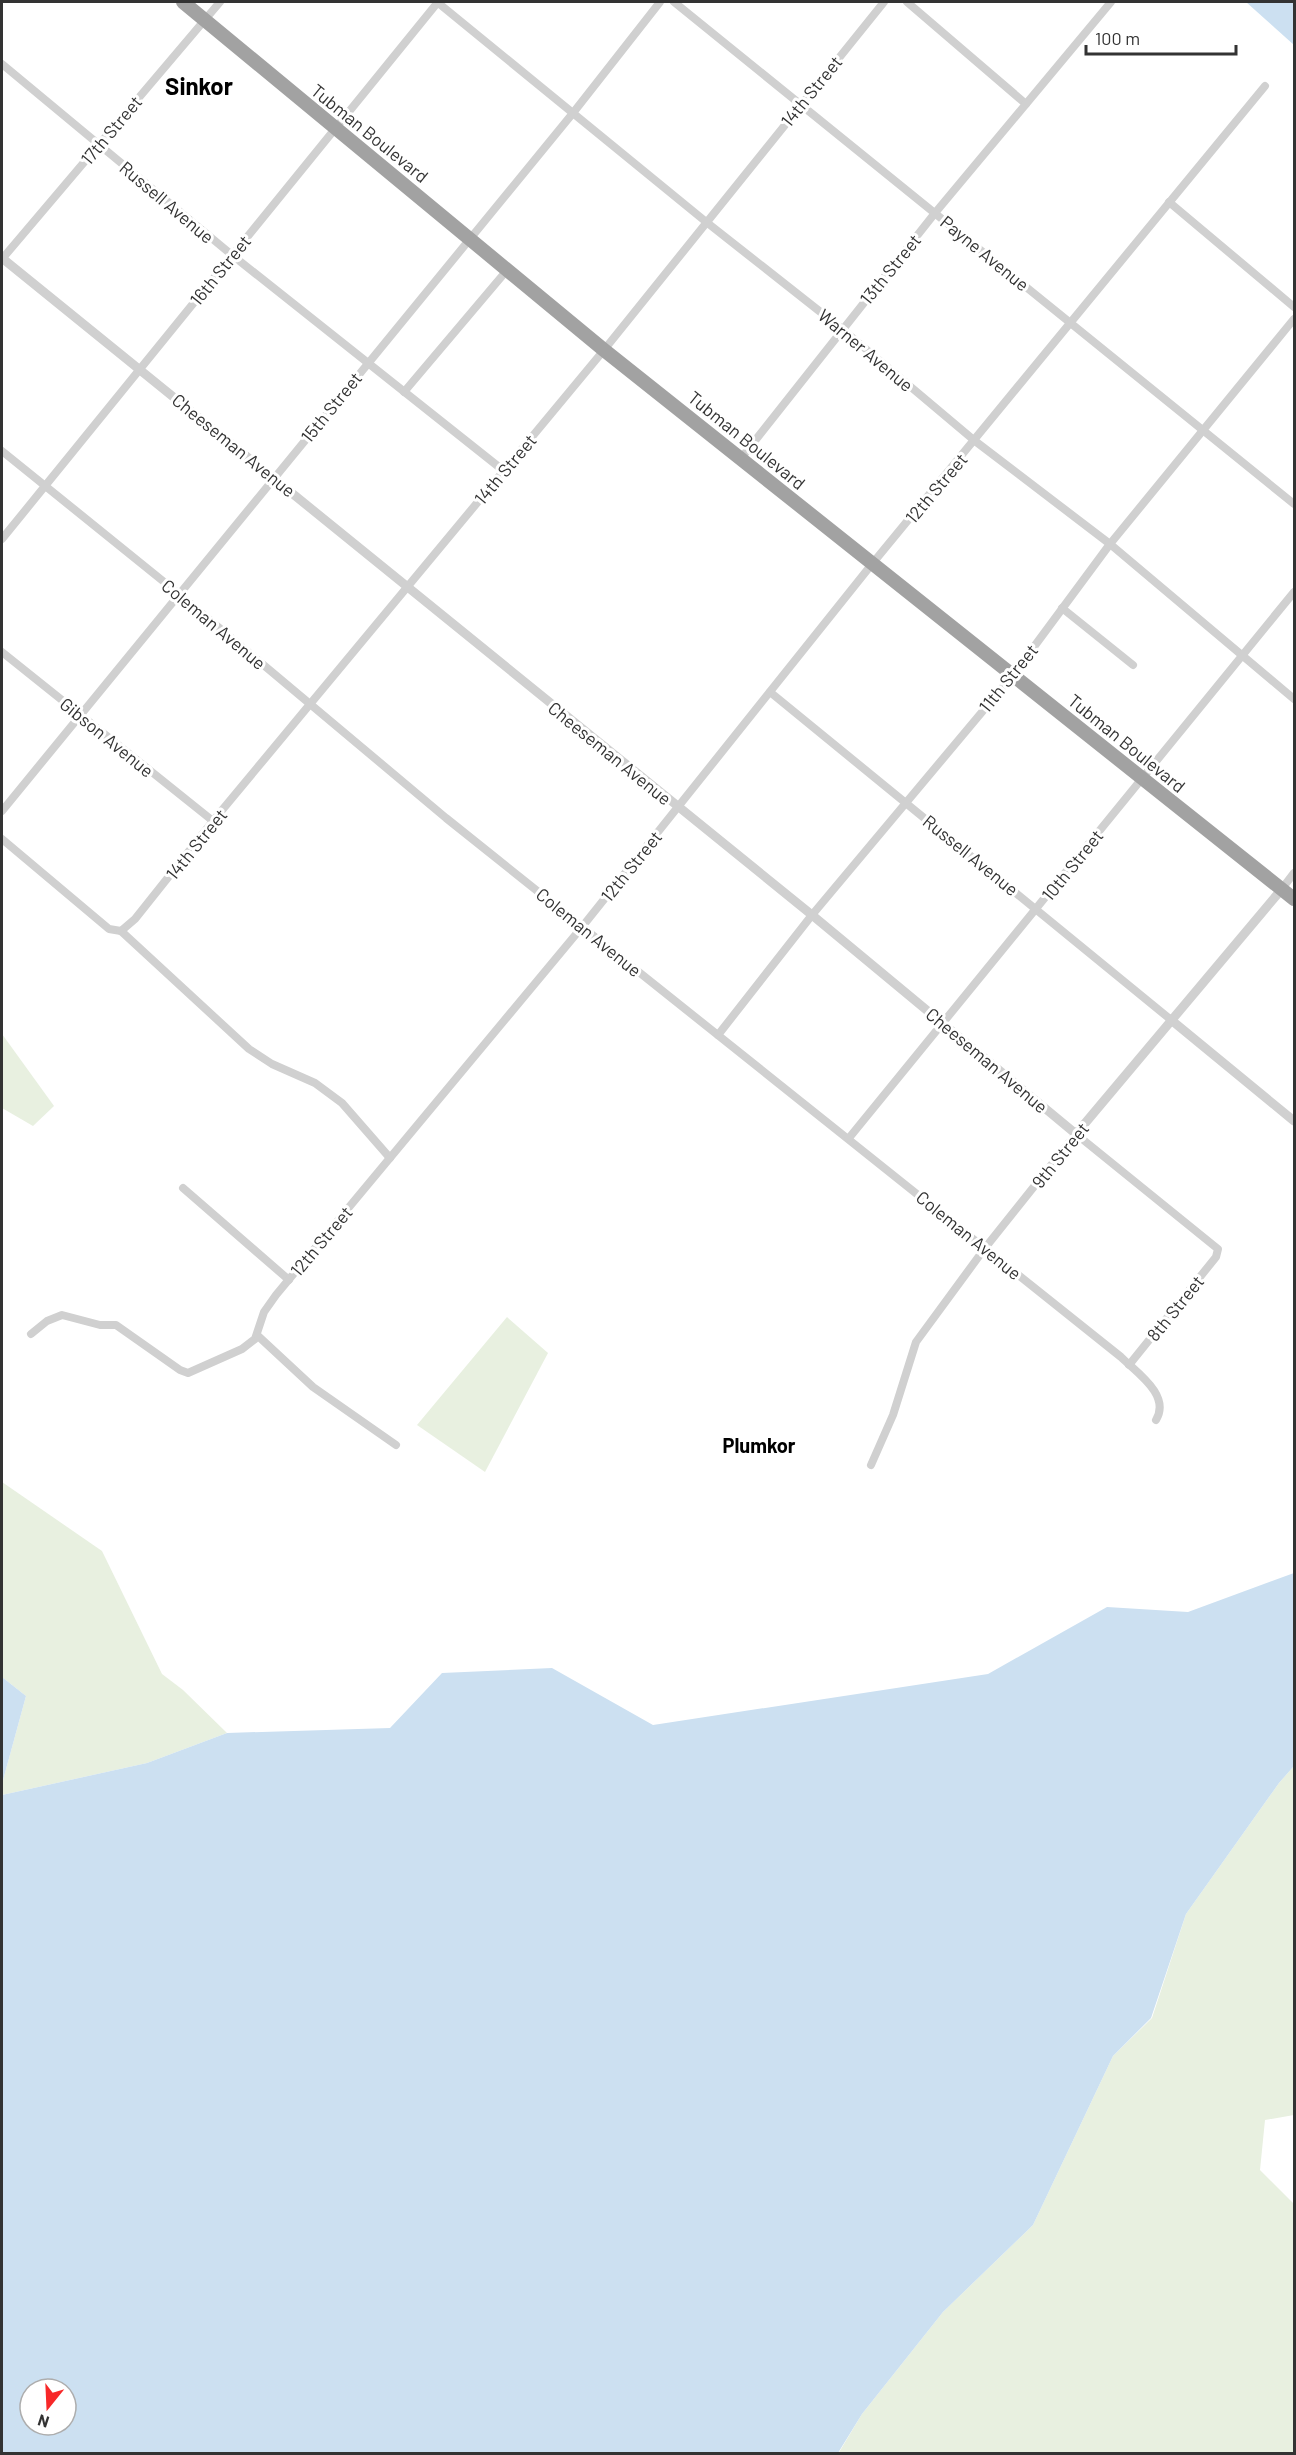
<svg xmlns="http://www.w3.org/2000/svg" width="1296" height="2455" viewBox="0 0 1296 2455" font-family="Barlow,sans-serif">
	<rect width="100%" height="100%" fill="#fff"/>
	<!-- green -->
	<g fill="#e8f0e0">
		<path d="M 2,1034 L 54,1106 L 33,1126 L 2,1108 Z"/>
		<path d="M 507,1317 L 548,1353 L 485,1472 L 417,1425 Z"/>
		<path d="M 2,1482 L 102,1551 L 162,1674 L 183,1690 L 227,1733 L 147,1763 L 2,1795 L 2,1784 L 26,1696 L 2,1677 Z"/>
		<path d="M 1294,1766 L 1294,2115 L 1265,2120 L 1260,2170 L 1294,2204 L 1294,2453 L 838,2454 L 862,2414 L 943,2312 L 1033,2225 L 1113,2056 L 1152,2018 L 1186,1914 L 1279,1783 Z"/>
	</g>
	<!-- water -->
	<g fill="#cce0f1" fill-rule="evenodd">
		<path d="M 1246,2 L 1294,2 L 1294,45 Z"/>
		<path d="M 1294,1573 L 1294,1766 L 1279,1783 L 1186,1914 L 1151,2018 L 1113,2056 L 1033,2225 L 943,2312 L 862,2414 L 838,2453 L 2,2453 L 2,1795 L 147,1763 L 227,1733 L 390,1728 L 442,1673 L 552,1668 L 653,1725 L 988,1674 L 1107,1607 L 1188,1612 ZM 30,2389 L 66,2389 L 66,2425 L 30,2425 Z"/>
		<path d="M 2,1677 L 26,1696 L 2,1784 Z"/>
	</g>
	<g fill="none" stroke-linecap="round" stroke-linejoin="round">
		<!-- minor -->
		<g stroke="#d0d0d0" stroke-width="8">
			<path d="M 437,2 L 705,221 L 842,329 L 975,441 L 1110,544 L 1294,699"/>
			<path d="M 674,2 L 1294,504"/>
			<path d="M 907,2 L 1026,104"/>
			<path d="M 2,64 L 232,255 L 504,471"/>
			<path d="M 1169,202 L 1294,307"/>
			<path d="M 2,259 L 220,2"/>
			<path d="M 404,392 L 508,269"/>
			<path d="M 2,451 L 179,594 L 446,818 L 1121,1357 C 1137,1373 1171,1395 1156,1420"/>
			<path d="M 742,457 L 935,213 L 1111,2"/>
			<path d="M 2,539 L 438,2"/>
			<path d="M 1062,608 L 1133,665"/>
			<path d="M 2,652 L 213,821"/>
			<path d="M 770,692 L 1170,1019"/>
			<path d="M 2,811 L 573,113 L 660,2"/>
			<path d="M 2,839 L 109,929 L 121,931"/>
			<path d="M 1281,890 L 1294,873"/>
			<path d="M 121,931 L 135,919 L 213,821 L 604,350 L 884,2"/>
			<path d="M 121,931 L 249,1049 L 272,1064 L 315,1083 L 342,1103 L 390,1158"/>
			<path d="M 718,1035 L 812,915 L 1013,675 L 1110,544 L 1294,319"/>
			<path d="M 849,1138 L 1294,592"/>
			<path d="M 183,1188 L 289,1280"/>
			<path d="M 31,1334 L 47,1321 L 62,1315 L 100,1325 L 116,1325 L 180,1370 L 188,1373 L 242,1349 L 255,1339 L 264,1312 L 276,1295 L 582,927 L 872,564 L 1265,86"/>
			<path d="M 257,1335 L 313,1387 L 396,1445"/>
			<path d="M 871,1465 L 893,1415 L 916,1342 L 985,1248 L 1076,1134 L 1218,1249 L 1216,1257 L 1129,1365"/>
		</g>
		<!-- tertiary -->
		<g stroke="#d0d0d0" stroke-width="9">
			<path d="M 2,258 L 812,915 L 1076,1134 L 1281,890"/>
			<path d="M 1170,1019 L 1294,1121"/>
		</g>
		<!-- trunk -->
		<path stroke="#a2a2a2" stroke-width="14" d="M 183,2 L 604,350 L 1294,899"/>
	</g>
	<g text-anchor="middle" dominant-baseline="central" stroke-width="6" stroke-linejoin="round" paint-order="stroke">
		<!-- street labels -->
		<g font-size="18" fill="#333" stroke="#fff">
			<text transform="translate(811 91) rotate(-51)">14th Street</text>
			<text transform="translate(111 130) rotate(-50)">17th Street</text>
			<text transform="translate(370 133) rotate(39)">Tubman Boulevard</text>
			<text transform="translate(167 202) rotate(40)">Russell Avenue</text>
			<text transform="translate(985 253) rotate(39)">Payne Avenue</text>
			<text transform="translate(890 269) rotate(-51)">13th Street</text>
			<text transform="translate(220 270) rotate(-51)">16th Street</text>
			<text transform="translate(866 350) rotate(40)">Warner Avenue</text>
			<text transform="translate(331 407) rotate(-51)">15th Street</text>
			<text transform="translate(747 440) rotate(39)">Tubman Boulevard</text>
			<text transform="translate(234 445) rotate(39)">Cheeseman Avenue</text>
			<text transform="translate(505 469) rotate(-50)">14th Street</text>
			<text transform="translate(936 488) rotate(-50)">12th Street</text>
			<text transform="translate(214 624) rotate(40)">Coleman Avenue</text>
			<text transform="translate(1008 678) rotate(-51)">11th Street</text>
			<text transform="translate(107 737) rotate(39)">Gibson Avenue</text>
			<text transform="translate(1127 743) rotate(39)">Tubman Boulevard</text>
			<text transform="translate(610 753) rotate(39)">Cheeseman Avenue</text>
			<text transform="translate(196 844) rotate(-51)">14th Street</text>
			<text transform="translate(971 855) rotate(39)">Russell Avenue</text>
			<text transform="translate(1072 865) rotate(-51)">10th Street</text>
			<text transform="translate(631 866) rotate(-51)">12th Street</text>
			<text transform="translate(589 932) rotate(39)">Coleman Avenue</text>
			<text transform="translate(987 1060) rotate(40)">Cheeseman Avenue</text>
			<text transform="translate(1060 1155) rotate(-51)">9th Street</text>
			<text transform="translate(969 1235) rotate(39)">Coleman Avenue</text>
			<text transform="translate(321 1241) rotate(-50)">12th Street</text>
			<text transform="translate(1175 1308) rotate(-51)">8th Street</text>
		</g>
		<!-- neighbourhood labels -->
		<g font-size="20" font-weight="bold" fill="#000" stroke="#fff">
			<text x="759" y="1445">Plumkor</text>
		</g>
		<!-- district labels -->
		<g font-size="24" font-weight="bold" fill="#000" stroke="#fff">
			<text x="199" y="85">Sinkor</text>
		</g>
	</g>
	<!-- border -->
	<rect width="1296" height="2455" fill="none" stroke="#333333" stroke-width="6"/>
	<!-- north arrow -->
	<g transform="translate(48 2407) rotate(198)"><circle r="28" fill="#ffffff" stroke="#adadad" stroke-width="1.5"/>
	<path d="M0-4.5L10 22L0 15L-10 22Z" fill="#f72829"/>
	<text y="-9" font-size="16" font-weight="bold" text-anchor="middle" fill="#333333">N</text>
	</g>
	<!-- scale -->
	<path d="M1086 45v9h150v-9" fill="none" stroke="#333333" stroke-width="3"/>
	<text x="1095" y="45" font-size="18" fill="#333333" stroke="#ffffff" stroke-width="4.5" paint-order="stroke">100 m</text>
</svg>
